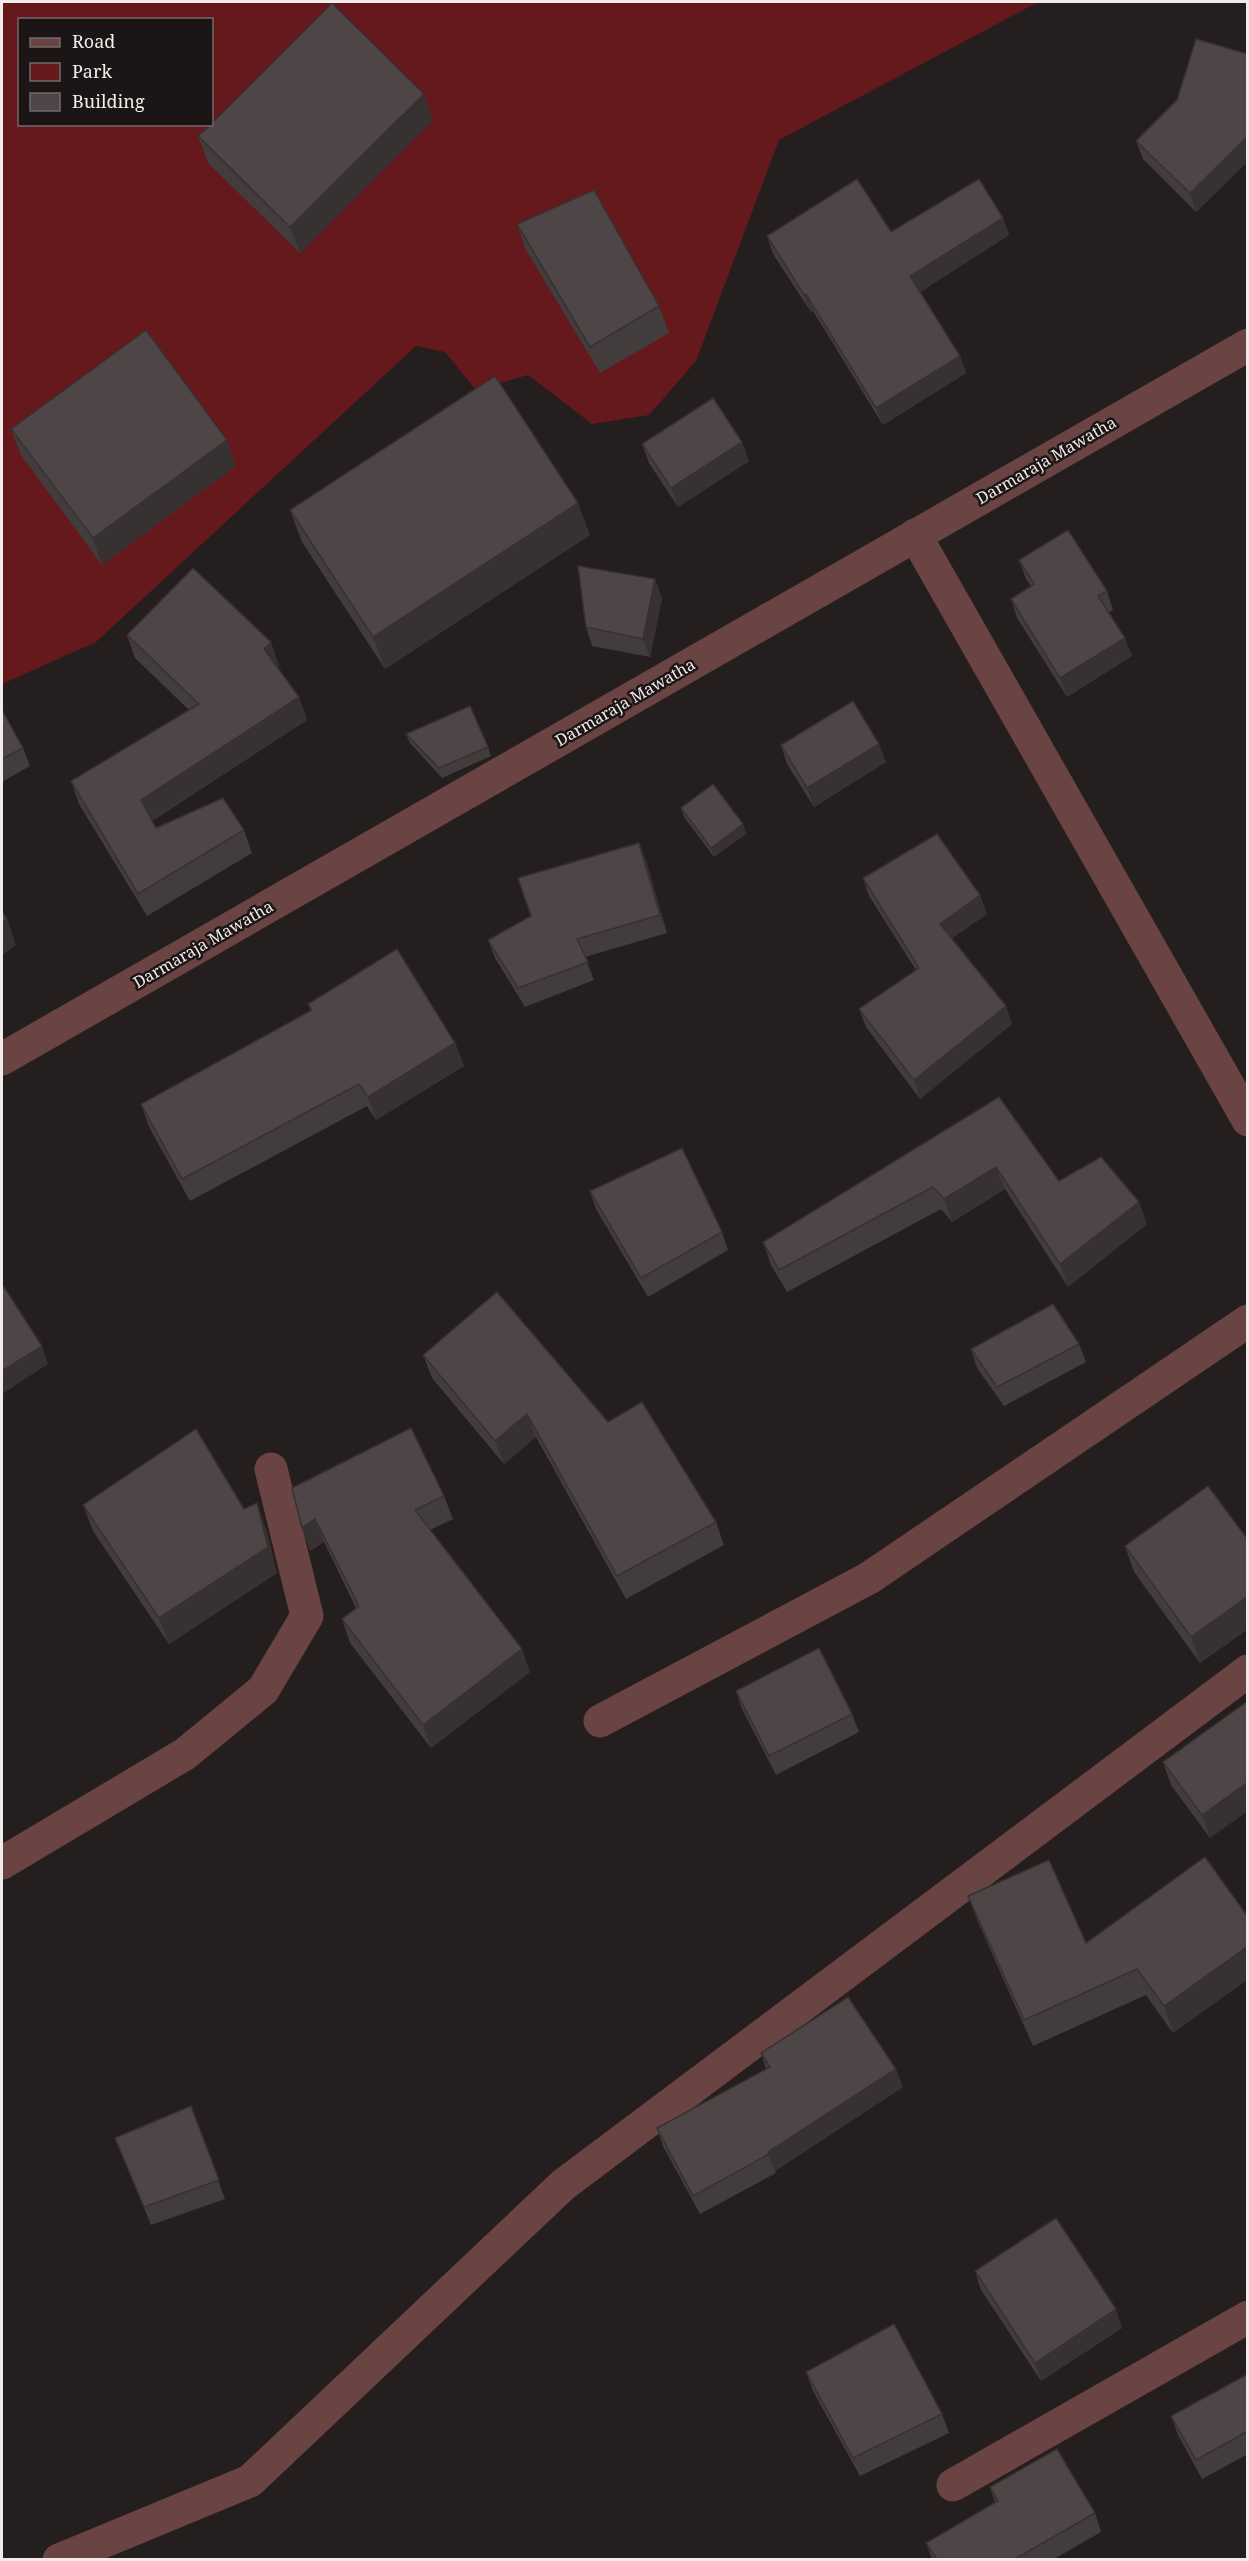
<svg xmlns="http://www.w3.org/2000/svg" width="1249" height="2561" viewBox="0 0 1249 2561" font-family="'Noto Serif',serif">
	<rect width="100%" height="100%" fill="#251e1e"/>
	<!-- green -->
	<path fill="#65191c" fill-rule="evenodd" d="M 2,2 L 1038,2 L 779,140 L 696,361 L 649,415 L 592,424 L 528,375 L 476,390 L 445,352 L 416,346 L 96,642 L 2,684 ZM 20,20 L 212,20 L 212,124 L 20,124 Z"/>
	<g fill="none" stroke-linecap="round" stroke-linejoin="round">
		<!-- street -->
		<g stroke="#694442" stroke-width="33">
			<path d="M 915,535 L 1248,1120"/>
			<path d="M 2,1059 L 1248,345"/>
			<path d="M 600,1721 L 869,1578 L 1248,1321"/>
			<path d="M 2,1863 L 185,1754 L 263,1690 L 307,1616 L 271,1469"/>
			<path d="M 953,2485 L 1248,2317"/>
			<path d="M 59,2560 L 250,2481 L 563,2185 L 1248,1671"/>
		</g>
	</g>
	<!-- wall -->
	<g fill="#433c3c">
		<path d="M 1248,54 L 1248,161 L 1196,212 L 1143,159 L 1136,141 Z"/>
		<path d="M 433,120 L 300,253 L 208,163 L 198,136 Z"/>
		<path d="M 1003,218 L 1009,235 L 920,292 L 960,356 L 966,373 L 883,425 L 813,311 L 811,312 L 773,254 L 767,236 L 891,232 Z"/>
		<path d="M 517,224 L 659,306 L 669,333 L 600,373 L 526,250 Z"/>
		<path d="M 11,429 L 236,466 L 102,565 L 21,455 Z"/>
		<path d="M 642,444 L 749,461 L 678,507 L 649,463 Z"/>
		<path d="M 290,510 L 590,535 L 385,669 L 302,542 Z"/>
		<path d="M 1019,560 L 1107,591 L 1113,610 L 1109,612 L 1132,656 L 1067,697 L 1017,618 L 1011,599 L 1031,586 L 1026,579 Z"/>
		<path d="M 662,598 L 650,657 L 592,646 L 586,627 Z"/>
		<path d="M 127,635 L 279,665 L 277,667 L 299,697 L 307,720 L 152,821 L 156,828 L 244,830 L 252,853 L 147,916 L 79,804 L 71,781 L 189,710 L 135,658 Z"/>
		<path d="M 2,710 L 23,748 L 30,766 L 2,782 Z"/>
		<path d="M 406,734 L 488,747 L 491,756 L 442,778 L 410,743 Z"/>
		<path d="M 781,745 L 886,762 L 814,807 L 787,764 Z"/>
		<path d="M 681,808 L 743,824 L 746,834 L 714,857 L 684,817 Z"/>
		<path d="M 646,861 L 667,933 L 585,957 L 594,980 L 525,1007 L 495,958 L 488,940 Z"/>
		<path d="M 863,878 L 987,914 L 952,938 L 1012,1024 L 920,1099 L 866,1027 L 859,1009 L 916,970 L 869,896 Z"/>
		<path d="M 308,1004 L 455,1043 L 464,1066 L 376,1120 L 367,1106 L 190,1201 L 149,1127 L 141,1104 L 311,1011 Z"/>
		<path d="M 999,1097 L 1059,1181 L 1147,1224 L 1068,1287 L 1005,1189 L 952,1222 L 941,1209 L 787,1292 L 771,1265 L 763,1242 Z"/>
		<path d="M 590,1191 L 722,1232 L 728,1250 L 648,1297 L 596,1209 Z"/>
		<path d="M 1079,1344 L 1086,1362 L 1004,1406 L 977,1368 L 971,1349 Z"/>
		<path d="M 423,1355 L 608,1422 L 716,1522 L 724,1545 L 626,1599 L 536,1437 L 504,1464 L 432,1378 Z"/>
		<path d="M 292,1488 L 444,1496 L 453,1519 L 430,1530 L 530,1672 L 431,1748 L 350,1643 L 342,1619 L 356,1608 L 324,1542 L 310,1551 L 302,1528 Z"/>
		<path d="M 83,1505 L 244,1509 L 266,1529 L 277,1573 L 169,1644 L 93,1531 Z"/>
		<path d="M 1248,1540 L 1248,1629 L 1200,1663 L 1134,1572 L 1125,1546 Z"/>
		<path d="M 736,1691 L 852,1714 L 859,1732 L 776,1775 L 742,1709 Z"/>
		<path d="M 1248,1701 L 1210,1838 L 1171,1785 L 1163,1762 Z"/>
		<path d="M 968,1896 L 1086,1943 L 1248,1917 L 1248,1979 L 1173,2033 L 1146,1995 L 1033,2046 L 978,1922 Z"/>
		<path d="M 761,2053 L 903,2087 L 775,2171 L 776,2173 L 700,2214 L 663,2146 L 657,2128 L 766,2069 Z"/>
		<path d="M 191,2106 L 225,2199 L 151,2225 L 115,2138 Z"/>
		<path d="M 975,2271 L 1122,2328 L 1041,2381 L 981,2290 Z"/>
		<path d="M 806,2372 L 942,2414 L 949,2433 L 860,2476 L 813,2391 Z"/>
		<path d="M 1248,2374 L 1248,2454 L 1202,2479 L 1178,2435 L 1171,2416 Z"/>
		<path d="M 990,2487 L 1095,2513 L 1101,2532 L 1054,2559 L 932,2559 L 926,2543 L 995,2502 Z"/>
	</g>
	<!-- shaded-wall -->
	<g fill="#373131">
		<path d="M 424,94 L 433,120 L 300,253 L 290,227 Z"/>
		<path d="M 1248,136 L 1248,161 L 1196,212 L 1190,193 Z"/>
		<path d="M 1003,218 L 1009,235 L 917,294 L 910,276 Z"/>
		<path d="M 806,294 L 813,311 L 811,312 L 804,295 Z"/>
		<path d="M 960,356 L 966,373 L 883,425 L 876,408 Z"/>
		<path d="M 227,440 L 236,466 L 102,565 L 93,538 Z"/>
		<path d="M 742,442 L 749,461 L 678,507 L 671,488 Z"/>
		<path d="M 578,503 L 590,535 L 385,669 L 373,637 Z"/>
		<path d="M 655,579 L 662,598 L 650,657 L 643,639 Z"/>
		<path d="M 1125,638 L 1132,656 L 1067,697 L 1060,678 Z"/>
		<path d="M 271,642 L 279,665 L 272,672 L 264,649 Z"/>
		<path d="M 299,697 L 307,720 L 149,822 L 141,800 Z"/>
		<path d="M 879,744 L 886,762 L 814,807 L 807,788 Z"/>
		<path d="M 743,824 L 746,834 L 714,857 L 711,848 Z"/>
		<path d="M 639,843 L 646,861 L 667,933 L 660,915 Z"/>
		<path d="M 980,895 L 987,914 L 947,942 L 940,924 Z"/>
		<path d="M 7,919 L 16,945 L 2,955 L 2,922 Z"/>
		<path d="M 1006,1006 L 1012,1024 L 920,1099 L 914,1080 Z"/>
		<path d="M 455,1043 L 464,1066 L 376,1120 L 368,1097 Z"/>
		<path d="M 996,1167 L 1005,1189 L 952,1222 L 944,1199 Z"/>
		<path d="M 1139,1202 L 1147,1224 L 1068,1287 L 1060,1264 Z"/>
		<path d="M 42,1346 L 48,1364 L 2,1394 L 2,1371 Z"/>
		<path d="M 527,1414 L 536,1437 L 504,1464 L 495,1441 Z"/>
		<path d="M 257,1503 L 266,1529 L 277,1573 L 169,1644 L 159,1618 Z"/>
		<path d="M 315,1519 L 324,1542 L 310,1551 L 302,1528 Z"/>
		<path d="M 1248,1596 L 1248,1629 L 1200,1663 L 1191,1637 Z"/>
		<path d="M 522,1649 L 530,1672 L 431,1748 L 423,1725 Z"/>
		<path d="M 1248,1782 L 1248,1811 L 1210,1838 L 1202,1815 Z"/>
		<path d="M 1248,1946 L 1248,1979 L 1173,2033 L 1164,2006 Z"/>
		<path d="M 896,2069 L 903,2087 L 775,2171 L 768,2152 Z"/>
		<path d="M 1116,2309 L 1122,2328 L 1041,2381 L 1035,2363 Z"/>
	</g>
	<!-- building -->
	<g fill="#4e4646" stroke="#373131" stroke-width="1.5">
		<path d="M 332,3 L 424,94 L 290,227 L 198,136 L 212,124 L 212,123 Z"/>
		<path d="M 1196,39 L 1248,54 L 1248,136 L 1190,193 L 1136,141 L 1177,100 Z"/>
		<path d="M 857,179 L 891,232 L 979,179 L 1003,218 L 910,276 L 960,356 L 876,408 L 806,294 L 804,295 L 767,236 Z"/>
		<path d="M 594,190 L 659,306 L 590,347 L 517,224 Z"/>
		<path d="M 146,330 L 227,440 L 93,538 L 11,429 Z"/>
		<path d="M 495,376 L 578,503 L 373,637 L 290,510 Z"/>
		<path d="M 713,398 L 742,442 L 671,488 L 642,444 Z"/>
		<path d="M 1068,530 L 1107,591 L 1098,596 L 1125,638 L 1060,678 L 1011,599 L 1034,584 L 1019,560 Z"/>
		<path d="M 578,566 L 655,579 L 643,639 L 586,627 Z"/>
		<path d="M 193,568 L 271,642 L 264,649 L 299,697 L 141,800 L 156,828 L 223,798 L 244,830 L 138,894 L 71,781 L 199,704 L 127,635 Z"/>
		<path d="M 853,701 L 879,744 L 807,788 L 781,745 Z"/>
		<path d="M 470,706 L 488,747 L 439,768 L 406,734 Z"/>
		<path d="M 2,710 L 23,748 L 2,759 Z"/>
		<path d="M 713,784 L 743,824 L 711,848 L 681,808 Z"/>
		<path d="M 937,834 L 980,895 L 940,924 L 1006,1006 L 914,1080 L 859,1009 L 919,968 L 863,878 Z"/>
		<path d="M 639,843 L 660,915 L 577,939 L 588,962 L 518,988 L 488,940 L 531,916 L 518,878 Z"/>
		<path d="M 2,911 L 7,919 L 2,922 Z"/>
		<path d="M 397,949 L 455,1043 L 368,1097 L 359,1084 L 182,1179 L 141,1104 L 312,1010 L 308,1004 Z"/>
		<path d="M 999,1097 L 1059,1181 L 1101,1157 L 1139,1202 L 1060,1264 L 996,1167 L 944,1199 L 933,1187 L 779,1270 L 763,1242 Z"/>
		<path d="M 682,1148 L 722,1232 L 641,1278 L 590,1191 Z"/>
		<path d="M 4,1287 L 42,1346 L 2,1371 L 2,1289 Z"/>
		<path d="M 497,1292 L 608,1422 L 642,1402 L 716,1522 L 617,1576 L 527,1414 L 495,1441 L 423,1355 Z"/>
		<path d="M 1053,1304 L 1079,1344 L 997,1387 L 971,1349 Z"/>
		<path d="M 411,1428 L 444,1496 L 415,1510 L 522,1649 L 423,1725 L 342,1619 L 359,1606 L 315,1519 L 302,1528 L 292,1488 Z"/>
		<path d="M 196,1429 L 244,1509 L 257,1503 L 268,1547 L 159,1618 L 83,1505 Z"/>
		<path d="M 1208,1486 L 1248,1540 L 1248,1596 L 1191,1637 L 1125,1546 Z"/>
		<path d="M 819,1648 L 852,1714 L 769,1756 L 736,1691 Z"/>
		<path d="M 1248,1701 L 1248,1782 L 1202,1815 L 1163,1762 Z"/>
		<path d="M 1205,1857 L 1248,1917 L 1248,1946 L 1164,2006 L 1137,1969 L 1024,2020 L 968,1896 L 1049,1860 L 1086,1943 Z"/>
		<path d="M 848,1997 L 896,2069 L 768,2152 L 769,2154 L 693,2196 L 657,2128 L 770,2067 L 761,2053 Z"/>
		<path d="M 191,2106 L 219,2180 L 144,2207 L 115,2138 Z"/>
		<path d="M 1056,2218 L 1116,2309 L 1035,2363 L 975,2271 Z"/>
		<path d="M 894,2324 L 942,2414 L 853,2458 L 806,2372 Z"/>
		<path d="M 1248,2374 L 1248,2431 L 1196,2460 L 1171,2416 Z"/>
		<path d="M 1057,2449 L 1095,2513 L 1015,2559 L 937,2559 L 926,2543 L 998,2501 L 990,2487 Z"/>
	</g>
	<g text-anchor="middle" dominant-baseline="central" stroke-width="5" stroke-linejoin="round" paint-order="stroke">
		<!-- street labels -->
		<g font-size="16" fill="#f1eceb" stroke="#1c1515">
			<text transform="translate(1046 460) rotate(-30)">Darmaraja Mawatha</text>
			<text transform="translate(625 702) rotate(-30)">Darmaraja Mawatha</text>
			<text transform="translate(203 944) rotate(-30)">Darmaraja Mawatha</text>
		</g>
	</g>
	<!-- border -->
	<rect width="1249" height="2561" fill="none" stroke="#f1eceb" stroke-width="6"/>
	<!-- legend -->
	<rect x="18" y="18" width="195" height="108" fill="#1c1515" stroke="#716b6b" stroke-width="1.5"/>
	<rect x="30" y="38" width="30" height="9" fill="#694442" stroke="#716b6b" stroke-width="1.5"/>
	<text x="72" y="48" font-size="18" fill="#f1eceb">Road</text>
	<rect x="30" y="63" width="30" height="18" fill="#65191c" stroke="#716b6b" stroke-width="1.5"/>
	<text x="72" y="78" font-size="18" fill="#f1eceb">Park</text>
	<rect x="30" y="93" width="30" height="18" fill="#4e4646" stroke="#716b6b" stroke-width="1.5"/>
	<text x="72" y="108" font-size="18" fill="#f1eceb">Building</text>
</svg>
